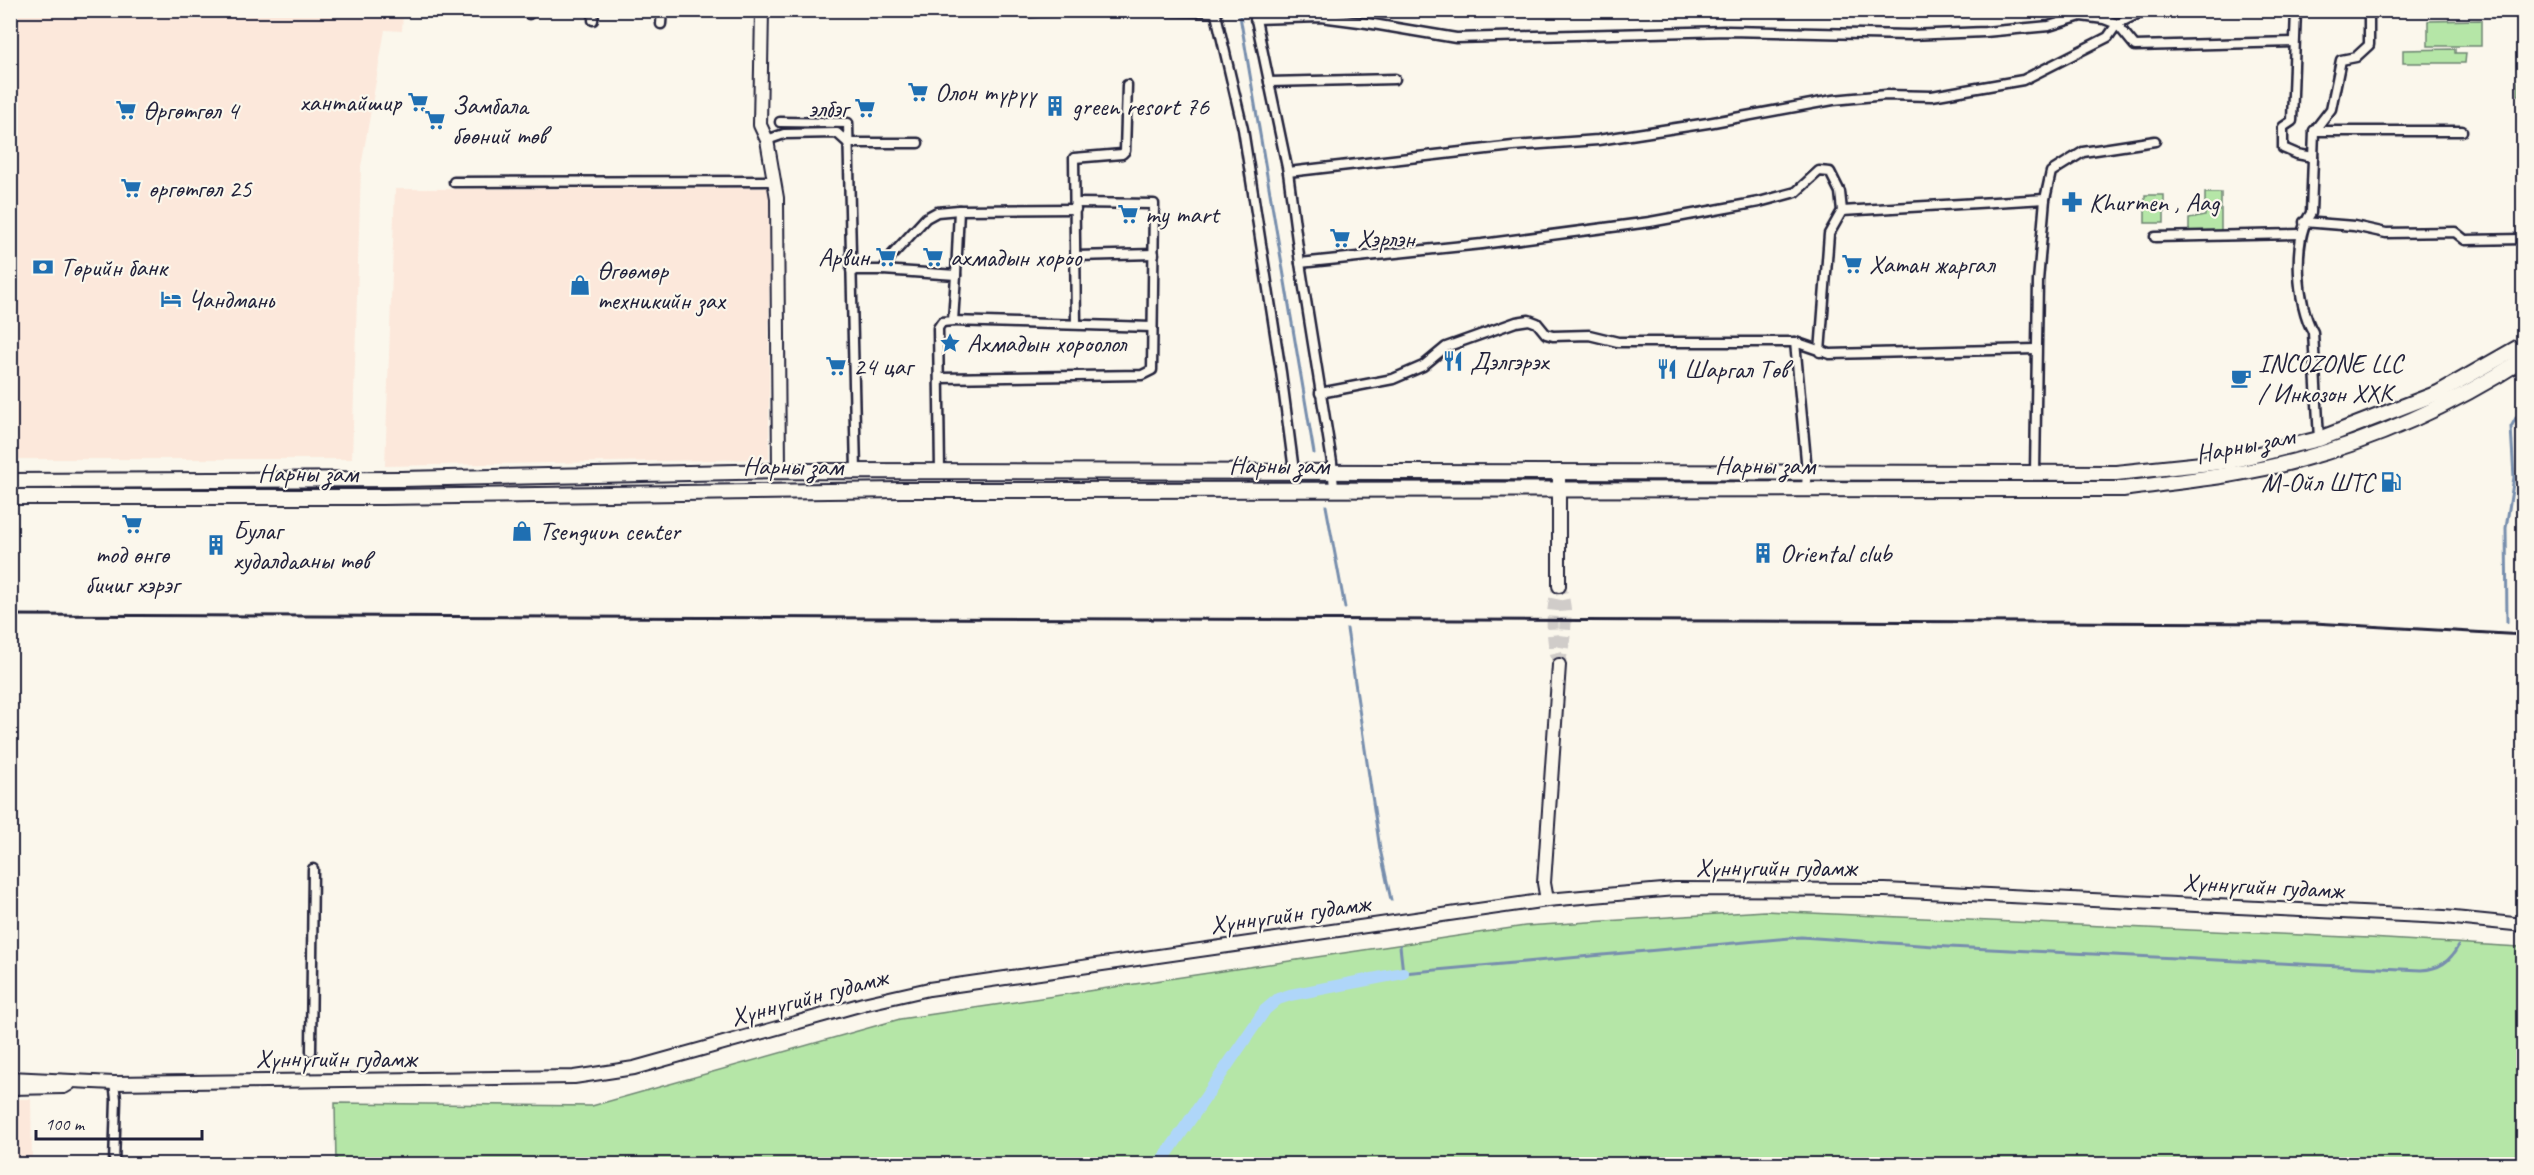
<svg xmlns="http://www.w3.org/2000/svg" width="2534" height="1175" viewBox="0 0 2534 1175" font-family="Caveat,sans-serif">
	<rect width="100%" height="100%" fill="#fbf7ec"/>
	<filter id="ink" filterUnits="userSpaceOnUse"><feTurbulence type="fractalNoise" baseFrequency=".0167" numOctaves="2"/><feDisplacementMap in="SourceGraphic" scale="12" xChannelSelector="R" yChannelSelector="G"/><feConvolveMatrix kernelMatrix="1 2 1 2 8 2 1 2 1" color-interpolation-filters="sRGB"/></filter>
	<g filter="url(#ink)">
		<!-- built -->
		<g fill="#fce8db">
			<path d="M 11,10 L 403,11 L 402,31 L 385,30 L 361,167 L 352,459 L 11,459 Z"/>
			<path d="M 769,188 L 769,459 L 385,466 L 395,189 Z"/>
			<path d="M 10,1099 L 31,1099 L 32,1164 L 11,1164 Z"/>
		</g>
		<!-- green -->
		<g fill="#b5e6a7" stroke="#6c8471" stroke-width="1.5">
			<path d="M 2481,20 L 2481,46 L 2428,46 L 2428,21 Z"/>
			<path d="M 2455,49 L 2455,53 L 2466,53 L 2465,63 L 2403,63 L 2403,50 Z"/>
			<path d="M 2521,65 L 2523,65 L 2523,95 L 2518,95 L 2518,82 Z"/>
			<path d="M 2205,193 L 2221,193 L 2221,232 L 2189,232 L 2189,219 L 2205,216 Z"/>
			<rect x="2145" y="195" width="19" height="28"/>
			<path d="M 1765,911 L 2369,938 L 2520,947 L 2524,948 L 2523,1164 L 336,1164 L 335,1103 L 592,1106 L 900,1019 L 1525,926 Z"/>
		</g>
		<g fill="none" stroke-linecap="round" stroke-linejoin="round">
			<!-- stream -->
			<g stroke="#778ead" stroke-width="3">
				<path d="M 1239,10 L 1314,453"/>
				<path d="M 1326,506 L 1345,608"/>
				<path d="M 2507,622 L 2506,528 L 2514,477 L 2511,427 L 2517,416"/>
				<path d="M 1347,629 L 1380,849 L 1391,900"/>
				<path d="M 1400,946 L 1403,973 L 1801,937 L 1949,947 L 2421,970 C 2439,969 2450,962 2458,946"/>
			</g>
			<!-- canal -->
			<path stroke="#afd6f9" stroke-width="12" d="M 1160,1164 L 1265,1010 L 1278,999 L 1290,995 L 1403,973"/>
			<!-- secondary-tunnel -->
			<g stroke="#d0ccc9" stroke-width="12" stroke-dasharray="12 6" stroke-linecap="butt">
				<path d="M 1559,664 C 1551,641 1550,609 1559,586"/>
				<path d="M 1559,665 C 1565,642 1570,609 1559,586"/>
			</g>
			<!-- street casing -->
			<g stroke="#22223b" stroke-width="13">
				<g id="street">
					<path d="M 1126,10 L 1215,12"/>
					<path d="M 1215,10 L 1243,129 L 1281,372 L 1294,471"/>
					<path d="M 1254,10 L 1288,172 L 1300,263 L 1332,462 L 1334,489"/>
					<path d="M 2296,10 L 2292,121 L 2283,127 L 2283,148 L 2297,154 L 2313,157"/>
					<path d="M 1028,12 L 1067,10"/>
					<path d="M 464,13 L 464,10"/>
					<path d="M 529,14 L 529,10"/>
					<path d="M 1255,19 L 1321,17 L 1367,23 L 1456,38 L 1728,31 L 1909,35 L 1985,32 L 2049,26 L 2081,16 L 2104,19 L 2117,24 L 2135,46 L 2294,42"/>
					<path d="M 593,20 L 594,10"/>
					<path d="M 661,24 L 662,10"/>
					<path d="M 1269,82 L 1395,79"/>
					<path d="M 780,122 L 848,123 L 856,471"/>
					<path d="M 2314,131 L 2462,131"/>
					<path d="M 767,140 L 784,134 L 837,133 L 848,143 L 918,143"/>
					<path d="M 1288,172 L 1513,146 L 1598,140 L 1708,123 L 1833,100 L 1886,95 L 1932,96 L 2023,80 L 2108,37 L 2117,24 L 2146,10"/>
					<path d="M 454,182 L 774,181"/>
					<path d="M 1842,211 L 2045,199"/>
					<path d="M 2304,222 L 2354,226 L 2386,233 L 2455,232 L 2465,240 L 2524,239"/>
					<path d="M 2155,237 L 2301,234"/>
					<path d="M 1076,256 L 1154,254"/>
					<path d="M 1300,263 L 1482,244 L 1650,222 L 1759,202 L 1796,192 L 1819,171 L 1830,172 L 1840,192 L 1842,211 L 1829,234 L 1820,352"/>
					<path d="M 851,270 L 883,270 L 956,275 L 953,321 L 942,322 L 938,328 L 940,471"/>
					<path d="M 883,270 L 892,255 L 926,218 L 937,212 L 959,210 L 1076,209"/>
					<path d="M 956,275 L 959,210"/>
					<path d="M 953,321 L 1152,327"/>
					<path d="M 1076,324 L 1074,158 L 1122,154 L 1125,151 L 1127,85"/>
					<path d="M 940,378 L 1142,375 L 1152,370 L 1154,204 L 1076,203"/>
					<path d="M 1320,393 L 1393,379 L 1423,366 L 1446,347 L 1516,322 L 1529,320 L 1537,323 L 1546,334 L 1553,336 L 1589,335 L 1618,342 L 1795,342"/>
					<path d="M 2319,439 L 2313,332 C 2297,305 2292,239 2311,213 L 2314,131 L 2331,109 L 2341,60 L 2356,57 L 2369,45 L 2369,10"/>
					<path d="M 2035,472 L 2038,281 L 2045,199 L 2051,172 L 2083,152 L 2155,141"/>
					<path d="M 1806,489 L 1807,471 L 1795,342 L 1830,354 L 2036,349"/>
					<path d="M 311,1051 L 313,869"/>
					<path d="M 114,1083 L 116,1099 L 114,1164"/>
				</g>
			</g>
			<!-- secondary casing -->
			<g stroke="#22223b" stroke-width="16">
				<g id="secondary">
					<path d="M 762,10 L 760,125 L 767,140 L 777,198 L 779,471"/>
					<path d="M 1559,471 L 1559,586"/>
					<path d="M 1547,900 L 1544,883 L 1559,665"/>
					<path d="M 10,1078 L 114,1083 L 574,1077 L 634,1068 L 863,1004 L 929,989 L 1547,900 L 1675,889 L 1885,890 L 2444,917 L 2524,925"/>
					<path d="M 10,1088 L 64,1087 L 69,1084"/>
				</g>
			</g>
			<!-- primary casing -->
			<g stroke="#22223b" stroke-width="18">
				<g id="primary">
					<path d="M 10,481 L 401,479 L 779,471 L 2116,473 L 2230,461 L 2319,439 L 2438,393 L 2524,344"/>
					<path d="M 10,497 L 382,497 L 903,490 L 2123,489 C 2180,481 2239,476 2295,461 C 2375,440 2454,404 2524,359"/>
				</g>
			</g>
			<!-- street -->
			<use href="#street" stroke="#fbf7ec" stroke-width="8"/>
			<!-- secondary -->
			<use href="#secondary" stroke="#fbf7ec" stroke-width="12"/>
			<!-- primary -->
			<use href="#primary" stroke="#fbf7ec" stroke-width="14"/>
			<!-- rail -->
			<path stroke="#22223b" stroke-width="3" d="M 10,615 L 2314,623 L 2524,635"/>
		</g>
	</g>
	<!-- icons -->
	<defs>
		<g id="supermarket-bare" transform="scale(1.62)"><path d="M-6-5.5h2.5l.6 2H6L4.5 2H-2.5L-4.4-4H-6ZM-1.5 3.2a1.3 1.3 0 1 0 .1 0ZM3 3.2a1.3 1.3 0 1 0 .1 0Z" fill="#1f6fb2" stroke="#fbf7ec" stroke-width="2.5" paint-order="stroke"/></g>
		<g id="building-bare" transform="scale(1.62)"><path d="M-4-6H4V6H1V3H-1V6H-4ZM-2.5-4.3h1.7v1.8h-1.7ZM.8-4.3h1.7v1.8H.8ZM-2.5-1h1.7V.8h-1.7ZM.8-1h1.7V.8H.8Z" fill="#1f6fb2" stroke="#fbf7ec" stroke-width="2.5" paint-order="stroke"/></g>
		<g id="pharmacy-bare" transform="scale(1.62)"><path d="M-2-6h4v4h4v4h-4v4h-4v-4h-4v-4h4Z" fill="#1f6fb2" stroke="#fbf7ec" stroke-width="2.5" paint-order="stroke"/></g>
		<g id="bank-bare" transform="scale(1.62)"><path d="M-6-4H6V4H-6ZM0-2.3a2.3 2.3 0 1 0 0 4.6a2.3 2.3 0 1 0 0-4.6Z" fill="#1f6fb2" stroke="#fbf7ec" stroke-width="2.5" paint-order="stroke"/></g>
		<g id="shop-bare" transform="scale(1.62)"><path d="M-5-2.5h2.3a2.7 3.5 0 0 1 5.4 0H5L5.5 6h-11ZM-1.5-2.5h3a1.5 2.3 0 0 0-3 0Z" fill="#1f6fb2" stroke="#fbf7ec" stroke-width="2.5" paint-order="stroke"/></g>
		<g id="hotel-bare" transform="scale(1.62)"><path d="M-6-4.5h1.5V1H6V5H4.5V3h-9V5H-6ZM-4 0a1.8 1.8 0 1 1 3.6 0ZM.5 0V-2.5h3Q6-2.5 6 0Z" fill="#1f6fb2" stroke="#fbf7ec" stroke-width="2.5" paint-order="stroke"/></g>
		<g id="sight-bare" transform="scale(1.62)"><path d="M0-6L1.8-2.2L6-1.7L2.9 1.2L3.7 5.4L0 3.3L-3.7 5.4L-2.9 1.2L-6-1.7L-1.8-2.2Z" fill="#1f6fb2" stroke="#fbf7ec" stroke-width="2.5" paint-order="stroke"/></g>
		<g id="restaurant-bare" transform="scale(1.62)"><path d="M-5-6h1v4h1v-4h1v4h1v-4h1v5L-1.5 .5V6h-2V.5L-5-1ZM5-6V6H3V1.5H1.5Q1.5-4 5-6Z" fill="#1f6fb2" stroke="#fbf7ec" stroke-width="2.5" paint-order="stroke"/></g>
		<g id="cafe-bare" transform="scale(1.62)"><path d="M-5.5-4.5H6V0H3Q3 3.5 0 3.5H-2.5Q-5.5 3.5-5.5 0ZM3-3.2v2h1.7v-2ZM-6 4.5H4V6H-6Z" fill="#1f6fb2" stroke="#fbf7ec" stroke-width="2.5" paint-order="stroke"/></g>
		<g id="fuel-bare" transform="scale(1.62)"><path d="M-5.5-6h7V0h2V4h1.3V-2.5L3-4.5l.8-.8L6-3V5H2.5V1h-1V6h-7ZM-4.2-4.7v3.2H.2V-4.7Z" fill="#1f6fb2" stroke="#fbf7ec" stroke-width="2.5" paint-order="stroke"/></g>
	</defs>
	<g fill-rule="evenodd">
		<use href="#supermarket-bare" x="918" y="92"/>
		<use href="#supermarket-bare" x="418" y="102"/>
		<use href="#building-bare" x="1055" y="106"/>
		<use href="#supermarket-bare" x="865" y="108"/>
		<use href="#supermarket-bare" x="126" y="110"/>
		<use href="#supermarket-bare" x="435" y="120"/>
		<use href="#supermarket-bare" x="131" y="188"/>
		<use href="#pharmacy-bare" x="2072" y="202"/>
		<use href="#supermarket-bare" x="1128" y="214"/>
		<use href="#supermarket-bare" x="1340" y="238"/>
		<use href="#supermarket-bare" x="886" y="257"/>
		<use href="#supermarket-bare" x="933" y="257"/>
		<use href="#supermarket-bare" x="1852" y="264"/>
		<use href="#bank-bare" x="43" y="267"/>
		<use href="#shop-bare" x="580" y="285"/>
		<use href="#hotel-bare" x="171" y="299"/>
		<use href="#sight-bare" x="950" y="343"/>
		<use href="#restaurant-bare" x="1453" y="361"/>
		<use href="#supermarket-bare" x="836" y="366"/>
		<use href="#restaurant-bare" x="1667" y="369"/>
		<use href="#cafe-bare" x="2241" y="378"/>
		<use href="#fuel-bare" x="2391" y="482"/>
		<use href="#supermarket-bare" x="132" y="524"/>
		<use href="#shop-bare" x="522" y="531"/>
		<use href="#building-bare" x="216" y="545"/>
		<use href="#building-bare" x="1763" y="553"/>
	</g>
	<g text-anchor="middle" dominant-baseline="central" stroke-width="4.5" stroke-linejoin="round" paint-order="stroke">
		<!-- poi labels -->
		<g font-size="26" fill="#22223b" stroke="#fbf7ec" text-anchor="start">
			<text x="935" y="92">Олон түрүү</text>
			<text x="401" y="102" text-anchor="end">хантайшир</text>
			<text x="452" y="105">Замбала<tspan x="452" dy="30">бөөний төв</tspan></text>
			<text x="1072" y="106">green resort 76</text>
			<text x="848" y="108" text-anchor="end">элбэг</text>
			<text x="143" y="110">Өргөтгөл 4</text>
			<text x="148" y="188">өргөтгөл 25</text>
			<text x="2089" y="202">Khurmen , Aag</text>
			<text x="1145" y="214">my mart</text>
			<text x="1357" y="238">Хэрлэн</text>
			<text x="869" y="257" text-anchor="end">Арвин</text>
			<text x="950" y="257">ахмадын хороо</text>
			<text x="1869" y="264">Хатан жаргал</text>
			<text x="60" y="267">Төрийн банк</text>
			<text x="597" y="270">Өгөөмөр<tspan x="597" dy="30">техникийн зах</tspan></text>
			<text x="188" y="299">Чандмань</text>
			<text x="967" y="343">Ахмадын хороолол</text>
			<text x="1470" y="361">Дэлгэрэх</text>
			<text x="2258" y="363">INCOZONE LLC<tspan x="2258" dy="30">/ Инкозон ХХК</tspan></text>
			<text x="853" y="366">24 цаг</text>
			<text x="1684" y="369">Шаргал Төв</text>
			<text x="2374" y="482" text-anchor="end">M-Ойл ШТС</text>
			<text x="233" y="530">Булаг<tspan x="233" dy="30">худалдааны төв</tspan></text>
			<text x="539" y="531">Tsenguun center</text>
			<text x="1780" y="553">Oriental club</text>
			<text x="132" y="554" text-anchor="middle">тод өнгө<tspan x="132" dy="30">бичиг хэрэг</tspan></text>
		</g>
		<!-- street labels -->
		<g font-size="26" fill="#22223b" stroke="#fbf7ec">
			<text transform="translate(2245 445) rotate(-11)">Нарны зам</text>
			<text x="1279" y="465">Нарны зам</text>
			<text x="1765" y="465">Нарны зам</text>
			<text x="793" y="466">Нарны зам</text>
			<text x="308" y="473">Нарны зам</text>
			<text x="1776" y="867">Хүннүгийн гудамж</text>
			<text transform="translate(2263 886) rotate(3)">Хүннүгийн гудамж</text>
			<text transform="translate(1290 914) rotate(-8)">Хүннүгийн гудамж</text>
			<text transform="translate(809 997) rotate(-15)">Хүннүгийн гудамж</text>
			<text x="336" y="1058">Хүннүгийн гудамж</text>
		</g>
	</g>
	<!-- margin -->
	<rect width="2534" height="1175" fill="none" stroke="#fbf7ec" stroke-width="36"/>
	<rect x="18" y="18" width="2498" height="1139" fill="none" stroke="#22223b" stroke-width="2" filter="url(#ink)"/>
	<!-- scale -->
	<path d="M36 1130v9h166v-9" fill="none" stroke="#22223b" stroke-width="3"/>
	<text x="45" y="1130" font-size="18" fill="#22223b" stroke="#fbf7ec" stroke-width="4.5" paint-order="stroke">100 m</text>
</svg>
